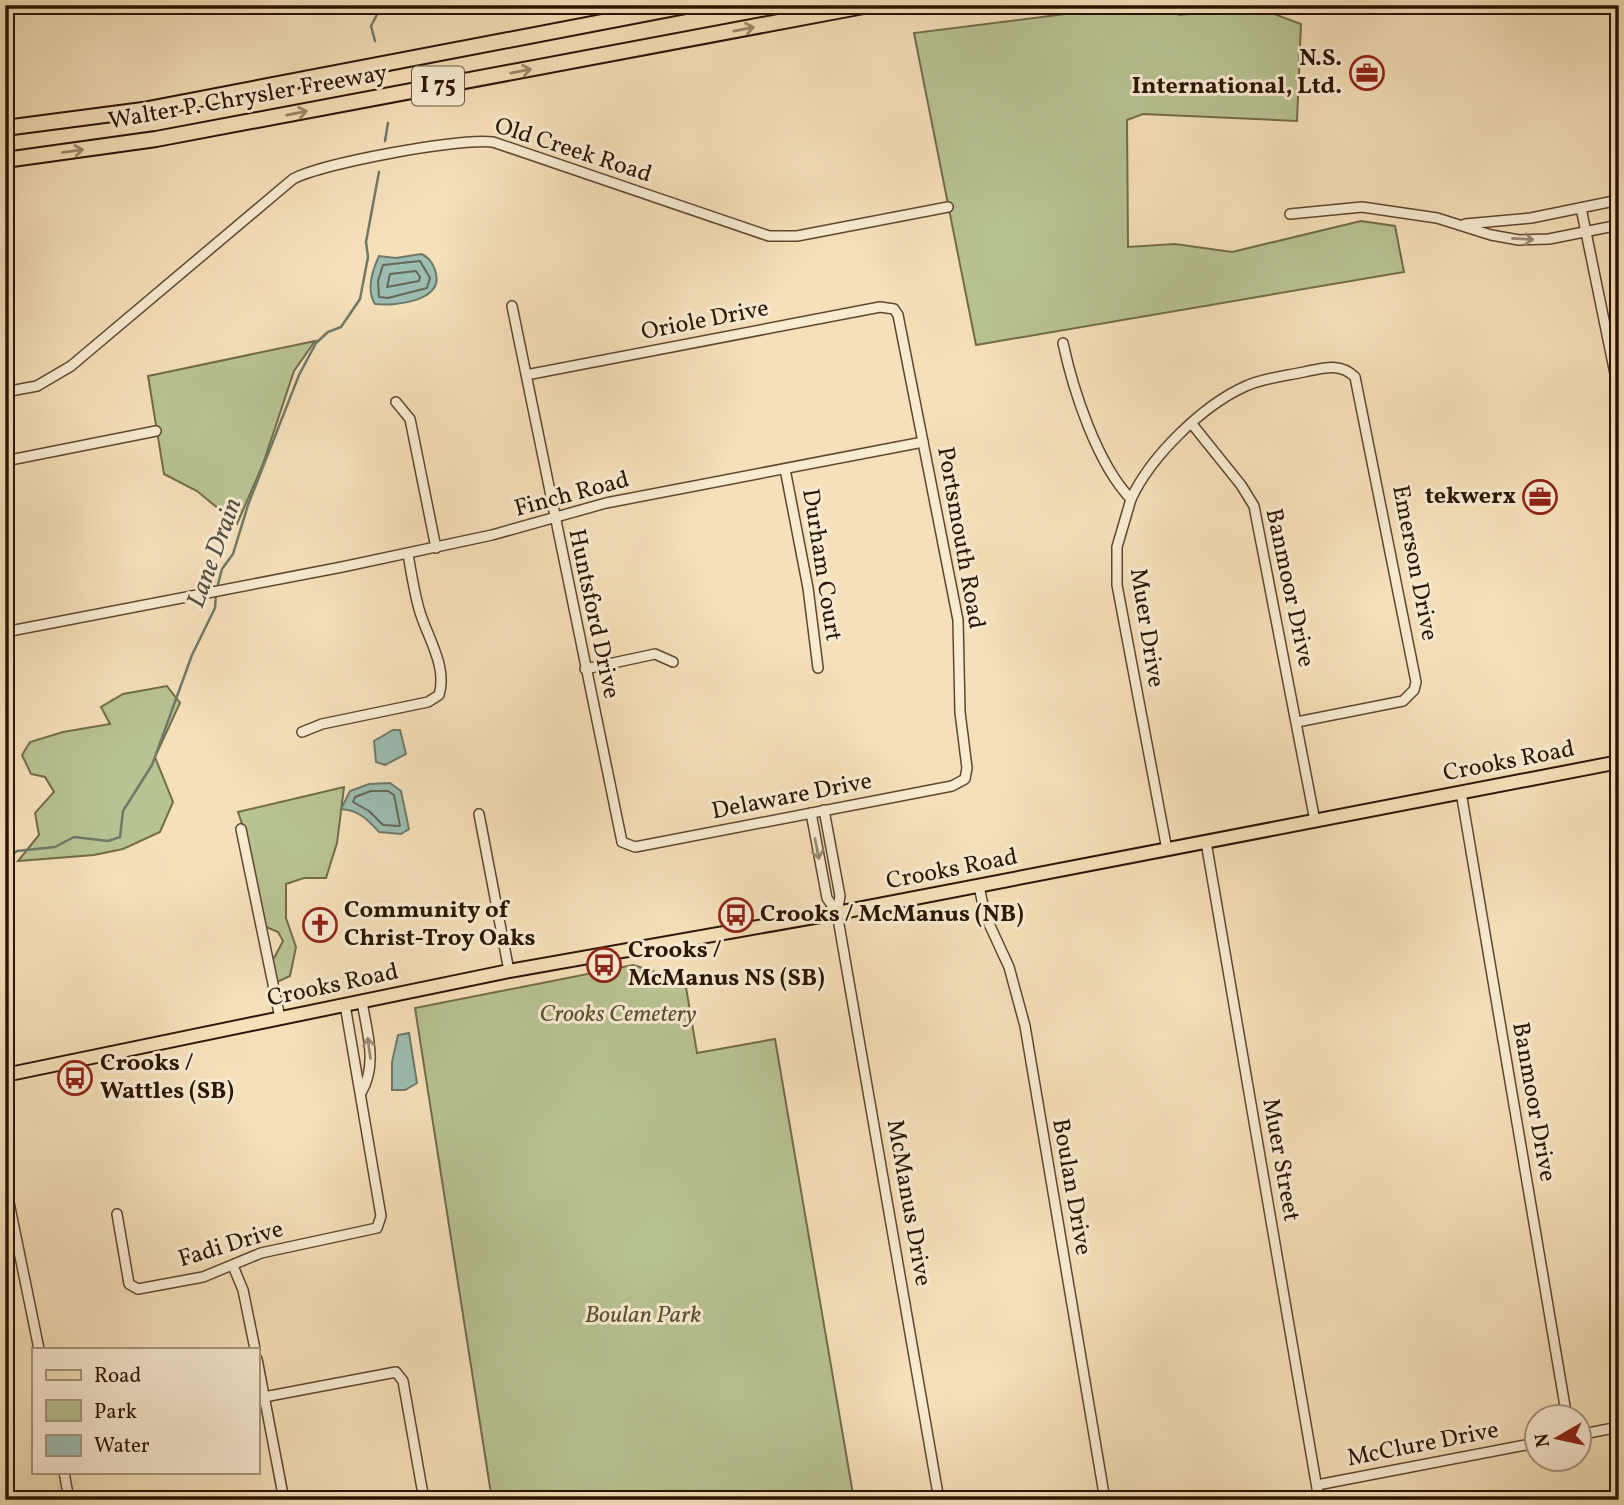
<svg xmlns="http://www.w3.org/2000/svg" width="1624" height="1505" viewBox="0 0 1624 1505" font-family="Vollkorn,serif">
	<rect width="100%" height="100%" fill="#f5e0b9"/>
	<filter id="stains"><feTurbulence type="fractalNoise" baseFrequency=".00286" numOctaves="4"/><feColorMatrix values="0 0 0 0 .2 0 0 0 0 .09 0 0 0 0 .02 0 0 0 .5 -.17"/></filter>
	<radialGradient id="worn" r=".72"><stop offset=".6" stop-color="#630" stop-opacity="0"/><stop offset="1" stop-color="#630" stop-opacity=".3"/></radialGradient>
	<!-- green -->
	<g fill="#b8c392" stroke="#726c49" stroke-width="2">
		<path d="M 1137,5 L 1159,5 L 1179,15 L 1255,7 L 1301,24 L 1297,121 L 1143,114 L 1127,120 L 1128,247 L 1175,244 L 1232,252 L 1361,221 L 1395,226 L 1404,272 L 976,345 L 914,33 Z"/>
		<path d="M 315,341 L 294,371 L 263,464 L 237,524 L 197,491 L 164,474 L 148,376 Z"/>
		<path d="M 167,686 L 180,703 L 155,757 L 173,802 L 160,832 L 123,849 L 94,855 L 18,861 L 39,835 L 35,813 L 54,792 L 45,777 L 31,774 L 22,755 L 30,742 L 63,732 L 110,724 L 101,707 L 123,694 Z"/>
		<path d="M 344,787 L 337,843 L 326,878 L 304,878 L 286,884 L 286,918 L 296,947 L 290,976 L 277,982 L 272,962 L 283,941 L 278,932 L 264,926 L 248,842 L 238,812 Z"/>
		<path d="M 633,965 L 659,973 L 662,985 L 685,981 L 697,1053 L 775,1039 L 854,1500 L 492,1500 L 415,1008 Z"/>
	</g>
	<!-- water -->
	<g fill="#9cbdb1" stroke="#6f796a" stroke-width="2">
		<path d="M 421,254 C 429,257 432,262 435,270 C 446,301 397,306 375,304 C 366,290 372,271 379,256 L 396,258 Z"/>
		<path d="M 393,730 L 400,730 L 406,754 L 385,765 L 376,762 L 374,741 Z"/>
		<path d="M 390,783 L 401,791 L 409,829 L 401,834 L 379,832 C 368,820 359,810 341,809 L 350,791 L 369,784 Z"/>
		<path d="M 409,1033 L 417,1083 L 405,1090 L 392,1090 L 392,1062 L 398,1035 Z"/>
	</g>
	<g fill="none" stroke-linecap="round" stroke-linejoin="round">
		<!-- shore -->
		<g stroke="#646858" stroke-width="2">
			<path d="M 420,261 L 430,278 L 427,288 L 388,298 L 379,297 L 378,281 L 383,265 Z"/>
			<path d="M 416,271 L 420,277 L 419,281 L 387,287 L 390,274 Z"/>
			<path d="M 371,791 L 388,791 L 394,795 L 400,826 L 383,825 L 369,811 L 353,802 L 355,797 Z"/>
		</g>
		<!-- stream -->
		<g stroke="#6f796a" stroke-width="2.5">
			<path d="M 375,41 L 371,26 L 382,5"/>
			<path d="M 385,141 L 388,123"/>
			<path d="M 217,588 L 222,569 L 233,554 L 248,505 L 299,375 L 316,343 L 328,332 L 341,327 L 360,299 L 368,257 L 366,242 L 379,172"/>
			<path d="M 5,861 L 17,851 L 55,847 L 74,837 L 108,841 L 120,837 L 123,811 L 152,765 L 192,655 L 215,608 L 216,594"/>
		</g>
		<!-- minor casing -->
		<g stroke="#5e472e" stroke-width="12">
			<g id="minor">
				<path d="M 1581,208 L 1619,393"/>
				<path d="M 1290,214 L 1362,207 L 1437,218 L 1491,235 L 1519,240 L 1549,239 L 1619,225"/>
				<path d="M 1465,224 L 1531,218 L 1619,200"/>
				<path d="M 512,306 L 622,842 L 635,847 L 952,786 L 965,779 L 967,768 L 960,712 L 958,620 L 898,315 L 894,309 L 880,307 L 526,375"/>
				<path d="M 1063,343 C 1073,390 1097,464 1131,499 L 1117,547 L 1117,585 L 1167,850"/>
				<path d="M 5,392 L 37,386 L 71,366 L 293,179 C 323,163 459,138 493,142 L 769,236 L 797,236 L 948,207"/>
				<path d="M 396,402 L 410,419 L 436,548"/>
				<path d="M 1192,424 L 1241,485 L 1254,506 L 1315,821"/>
				<path d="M 5,461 L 156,431"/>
				<path d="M 785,469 L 808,588 L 818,668"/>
				<path d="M 1131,499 C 1151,456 1203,405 1246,386 C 1264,378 1285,376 1304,372 C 1323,368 1340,362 1355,377 L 1416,682 L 1414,690 L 1403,701 L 1297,722"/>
				<path d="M 5,632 L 342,567 L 492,535 L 606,503 L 923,442"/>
				<path d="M 585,669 L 655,654 L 673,662"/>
				<path d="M 302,732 L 322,724 L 428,702 L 439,695 C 448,666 426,635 419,609 C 414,591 411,572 408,554"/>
				<path d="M 1461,792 L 1567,1418"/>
				<path d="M 824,810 L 840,896 L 837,913 L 939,1500"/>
				<path d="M 811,813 L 827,898 L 837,913"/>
				<path d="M 479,814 L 509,971"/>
				<path d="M 241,829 L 280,1018"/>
				<path d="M 1206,842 L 1319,1500"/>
				<path d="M 979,886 L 985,915 L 1009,967 L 1025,1026 L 1105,1500"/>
				<path d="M 361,1093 C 378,1065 367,1032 362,1002"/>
				<path d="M 5,1183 L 39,1349"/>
				<path d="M 117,1214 L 129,1284 L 138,1289 L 203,1277 L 261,1253 L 377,1228 L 381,1216 L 345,1005"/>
				<path d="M 233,1266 L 243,1290 L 255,1349"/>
				<path d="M 257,1359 L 284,1500"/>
				<path d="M 264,1397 L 396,1372 L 403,1381 L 424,1500"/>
				<path d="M 1578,1435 L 1619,1427"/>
				<path d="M 64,1472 L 69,1500"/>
				<path d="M 1317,1485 L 1536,1443"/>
			</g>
		</g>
		<!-- major casing -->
		<g stroke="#2b1400" stroke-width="16">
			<path id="major" d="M 5,1075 L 509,971 L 837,913 L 1619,762"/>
		</g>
		<!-- highway casing -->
		<g stroke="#2b1400" stroke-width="18">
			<g id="highway">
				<path d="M 5,128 L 143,110 L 691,5"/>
				<path d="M 5,160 L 156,139 L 869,5"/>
			</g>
		</g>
		<!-- minor -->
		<use href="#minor" stroke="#f8ebd2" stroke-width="9"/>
		<!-- major -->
		<use href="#major" stroke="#f5e0b9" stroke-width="12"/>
		<!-- highway -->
		<use href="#highway" stroke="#f5e0b9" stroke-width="14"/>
	</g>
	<!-- one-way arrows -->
	<defs><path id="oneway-shaft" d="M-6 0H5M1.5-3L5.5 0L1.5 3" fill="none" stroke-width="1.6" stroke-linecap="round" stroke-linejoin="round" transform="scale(1.75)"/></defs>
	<g stroke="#9a8466">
		<use href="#oneway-shaft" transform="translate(744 29) rotate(-11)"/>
		<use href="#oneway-shaft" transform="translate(521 71) rotate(-11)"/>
		<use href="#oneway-shaft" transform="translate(297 113) rotate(-11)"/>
		<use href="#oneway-shaft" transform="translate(73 151) rotate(-8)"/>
	</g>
	<g stroke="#9c8a74">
		<use href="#oneway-shaft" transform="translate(1523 239) rotate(3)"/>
		<use href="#oneway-shaft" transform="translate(817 849) rotate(79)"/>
		<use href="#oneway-shaft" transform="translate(369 1048) rotate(-98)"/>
	</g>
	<!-- icons -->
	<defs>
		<g id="office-ring" transform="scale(1.75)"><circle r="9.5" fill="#f8ebd2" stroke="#8f2418" stroke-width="1.5"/><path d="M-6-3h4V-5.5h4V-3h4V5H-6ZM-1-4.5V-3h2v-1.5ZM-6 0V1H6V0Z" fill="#8f2418"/></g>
		<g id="bus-ring" transform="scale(1.75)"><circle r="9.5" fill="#f8ebd2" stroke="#8f2418" stroke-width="1.5"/><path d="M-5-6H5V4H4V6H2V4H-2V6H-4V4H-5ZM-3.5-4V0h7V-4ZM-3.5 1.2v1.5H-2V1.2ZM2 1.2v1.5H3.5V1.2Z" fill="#8f2418"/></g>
		<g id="church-ring" transform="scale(1.75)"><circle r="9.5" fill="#f8ebd2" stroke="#8f2418" stroke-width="1.5"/><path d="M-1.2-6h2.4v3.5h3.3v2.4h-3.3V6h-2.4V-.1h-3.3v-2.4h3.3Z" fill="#8f2418"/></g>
	</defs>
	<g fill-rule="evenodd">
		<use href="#office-ring" x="1367" y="73"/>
		<use href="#office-ring" x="1540" y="497"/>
		<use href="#bus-ring" x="736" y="915"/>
		<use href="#church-ring" x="320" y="925"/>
		<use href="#bus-ring" x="604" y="965"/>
		<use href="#bus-ring" x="75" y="1078"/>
	</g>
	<g text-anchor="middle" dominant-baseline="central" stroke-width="6" stroke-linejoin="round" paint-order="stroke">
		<!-- shield labels -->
		<rect fill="#f8ebd2" stroke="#68543f" stroke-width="2" x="412" y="66.5" width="52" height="39" rx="5"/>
		<g font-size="23" font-weight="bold" fill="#2b1400">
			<text x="438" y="86">I 75</text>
		</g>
		<!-- poi labels -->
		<g font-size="24" font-weight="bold" fill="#2b1400" stroke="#f8ebd2" text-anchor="start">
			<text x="1342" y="59" text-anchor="end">N.S.<tspan x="1342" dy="28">International, Ltd.</tspan></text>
			<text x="1516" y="497" text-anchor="end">tekwerx</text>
			<text x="344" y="911">Community of<tspan x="344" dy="28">Christ-Troy Oaks</tspan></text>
			<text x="760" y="915">Crooks / McManus (NB)</text>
			<text x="628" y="951">Crooks /<tspan x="628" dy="28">McManus NS (SB)</tspan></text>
			<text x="100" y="1064">Crooks /<tspan x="100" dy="28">Wattles (SB)</tspan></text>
		</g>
		<!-- street labels -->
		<g font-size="24" fill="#2b1400" stroke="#f8ebd2">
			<text transform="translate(248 98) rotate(-10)">Walter P. Chrysler Freeway</text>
			<text transform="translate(573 151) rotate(18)">Old Creek Road</text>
			<text transform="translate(705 321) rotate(-11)">Oriole Drive</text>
			<text transform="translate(572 495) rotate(-15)">Finch Road</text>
			<text transform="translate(960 538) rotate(80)">Portsmouth Road</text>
			<text transform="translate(1414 563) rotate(79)">Emerson Drive</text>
			<text transform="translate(821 565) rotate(81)">Durham Court</text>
			<text transform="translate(1289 588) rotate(78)">Banmoor Drive</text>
			<text transform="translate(593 614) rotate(78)">Huntsford Drive</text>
			<text transform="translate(1146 628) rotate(81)">Muer Drive</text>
			<text transform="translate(1509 762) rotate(-11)">Crooks Road</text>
			<text transform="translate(792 797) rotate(-11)">Delaware Drive</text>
			<text transform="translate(952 870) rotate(-11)">Crooks Road</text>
			<text transform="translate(333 986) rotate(-12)">Crooks Road</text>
			<text transform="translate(1533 1102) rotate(80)">Banmoor Drive</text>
			<text transform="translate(1280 1160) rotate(80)">Muer Street</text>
			<text transform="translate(1071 1187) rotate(80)">Boulan Drive</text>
			<text transform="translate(908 1203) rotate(80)">McManus Drive</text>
			<text transform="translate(231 1245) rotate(-17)">Fadi Drive</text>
			<text transform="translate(1423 1445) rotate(-11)">McClure Drive</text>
		</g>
		<!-- park labels -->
		<g font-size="24" font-style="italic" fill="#5c5133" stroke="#f8ebd2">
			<text x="618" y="1015">Crooks Cemetery</text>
			<text x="643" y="1316">Boulan Park</text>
		</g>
		<!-- water labels -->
		<g font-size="26" font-style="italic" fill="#534f3e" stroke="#f8ebd2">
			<text transform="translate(215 553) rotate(-70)">Lane Drain</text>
		</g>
	</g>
	<!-- margin -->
	<rect width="1624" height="1505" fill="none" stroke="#f5e0b9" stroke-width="28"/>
	<rect x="7" y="7" width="1610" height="1491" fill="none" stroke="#2b1400" stroke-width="3.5"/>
	<rect x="14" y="14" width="1596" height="1477" fill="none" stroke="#2b1400" stroke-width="2"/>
	<!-- legend -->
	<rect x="32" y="1348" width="228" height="126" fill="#f8ebd2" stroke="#a6957e" stroke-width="2"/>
	<rect x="46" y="1370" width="35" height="10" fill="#f5e0b9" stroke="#a6957e" stroke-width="2"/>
	<text x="94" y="1382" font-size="21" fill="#2b1400">Road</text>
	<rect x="46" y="1400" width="35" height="21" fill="#b8c392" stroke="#a6957e" stroke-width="2"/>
	<text x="94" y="1418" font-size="21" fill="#2b1400">Park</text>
	<rect x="46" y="1435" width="35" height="21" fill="#9cbdb1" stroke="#a6957e" stroke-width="2"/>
	<text x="94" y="1452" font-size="21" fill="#2b1400">Water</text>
	<!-- north arrow -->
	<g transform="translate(1558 1438) rotate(261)"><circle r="33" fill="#f8ebd2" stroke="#a6957e" stroke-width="2"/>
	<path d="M0-5L12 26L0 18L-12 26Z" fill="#8f2418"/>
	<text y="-10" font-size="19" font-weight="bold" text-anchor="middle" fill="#2b1400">N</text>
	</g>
	<rect width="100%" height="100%" filter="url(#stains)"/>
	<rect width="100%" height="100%" fill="url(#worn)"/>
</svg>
